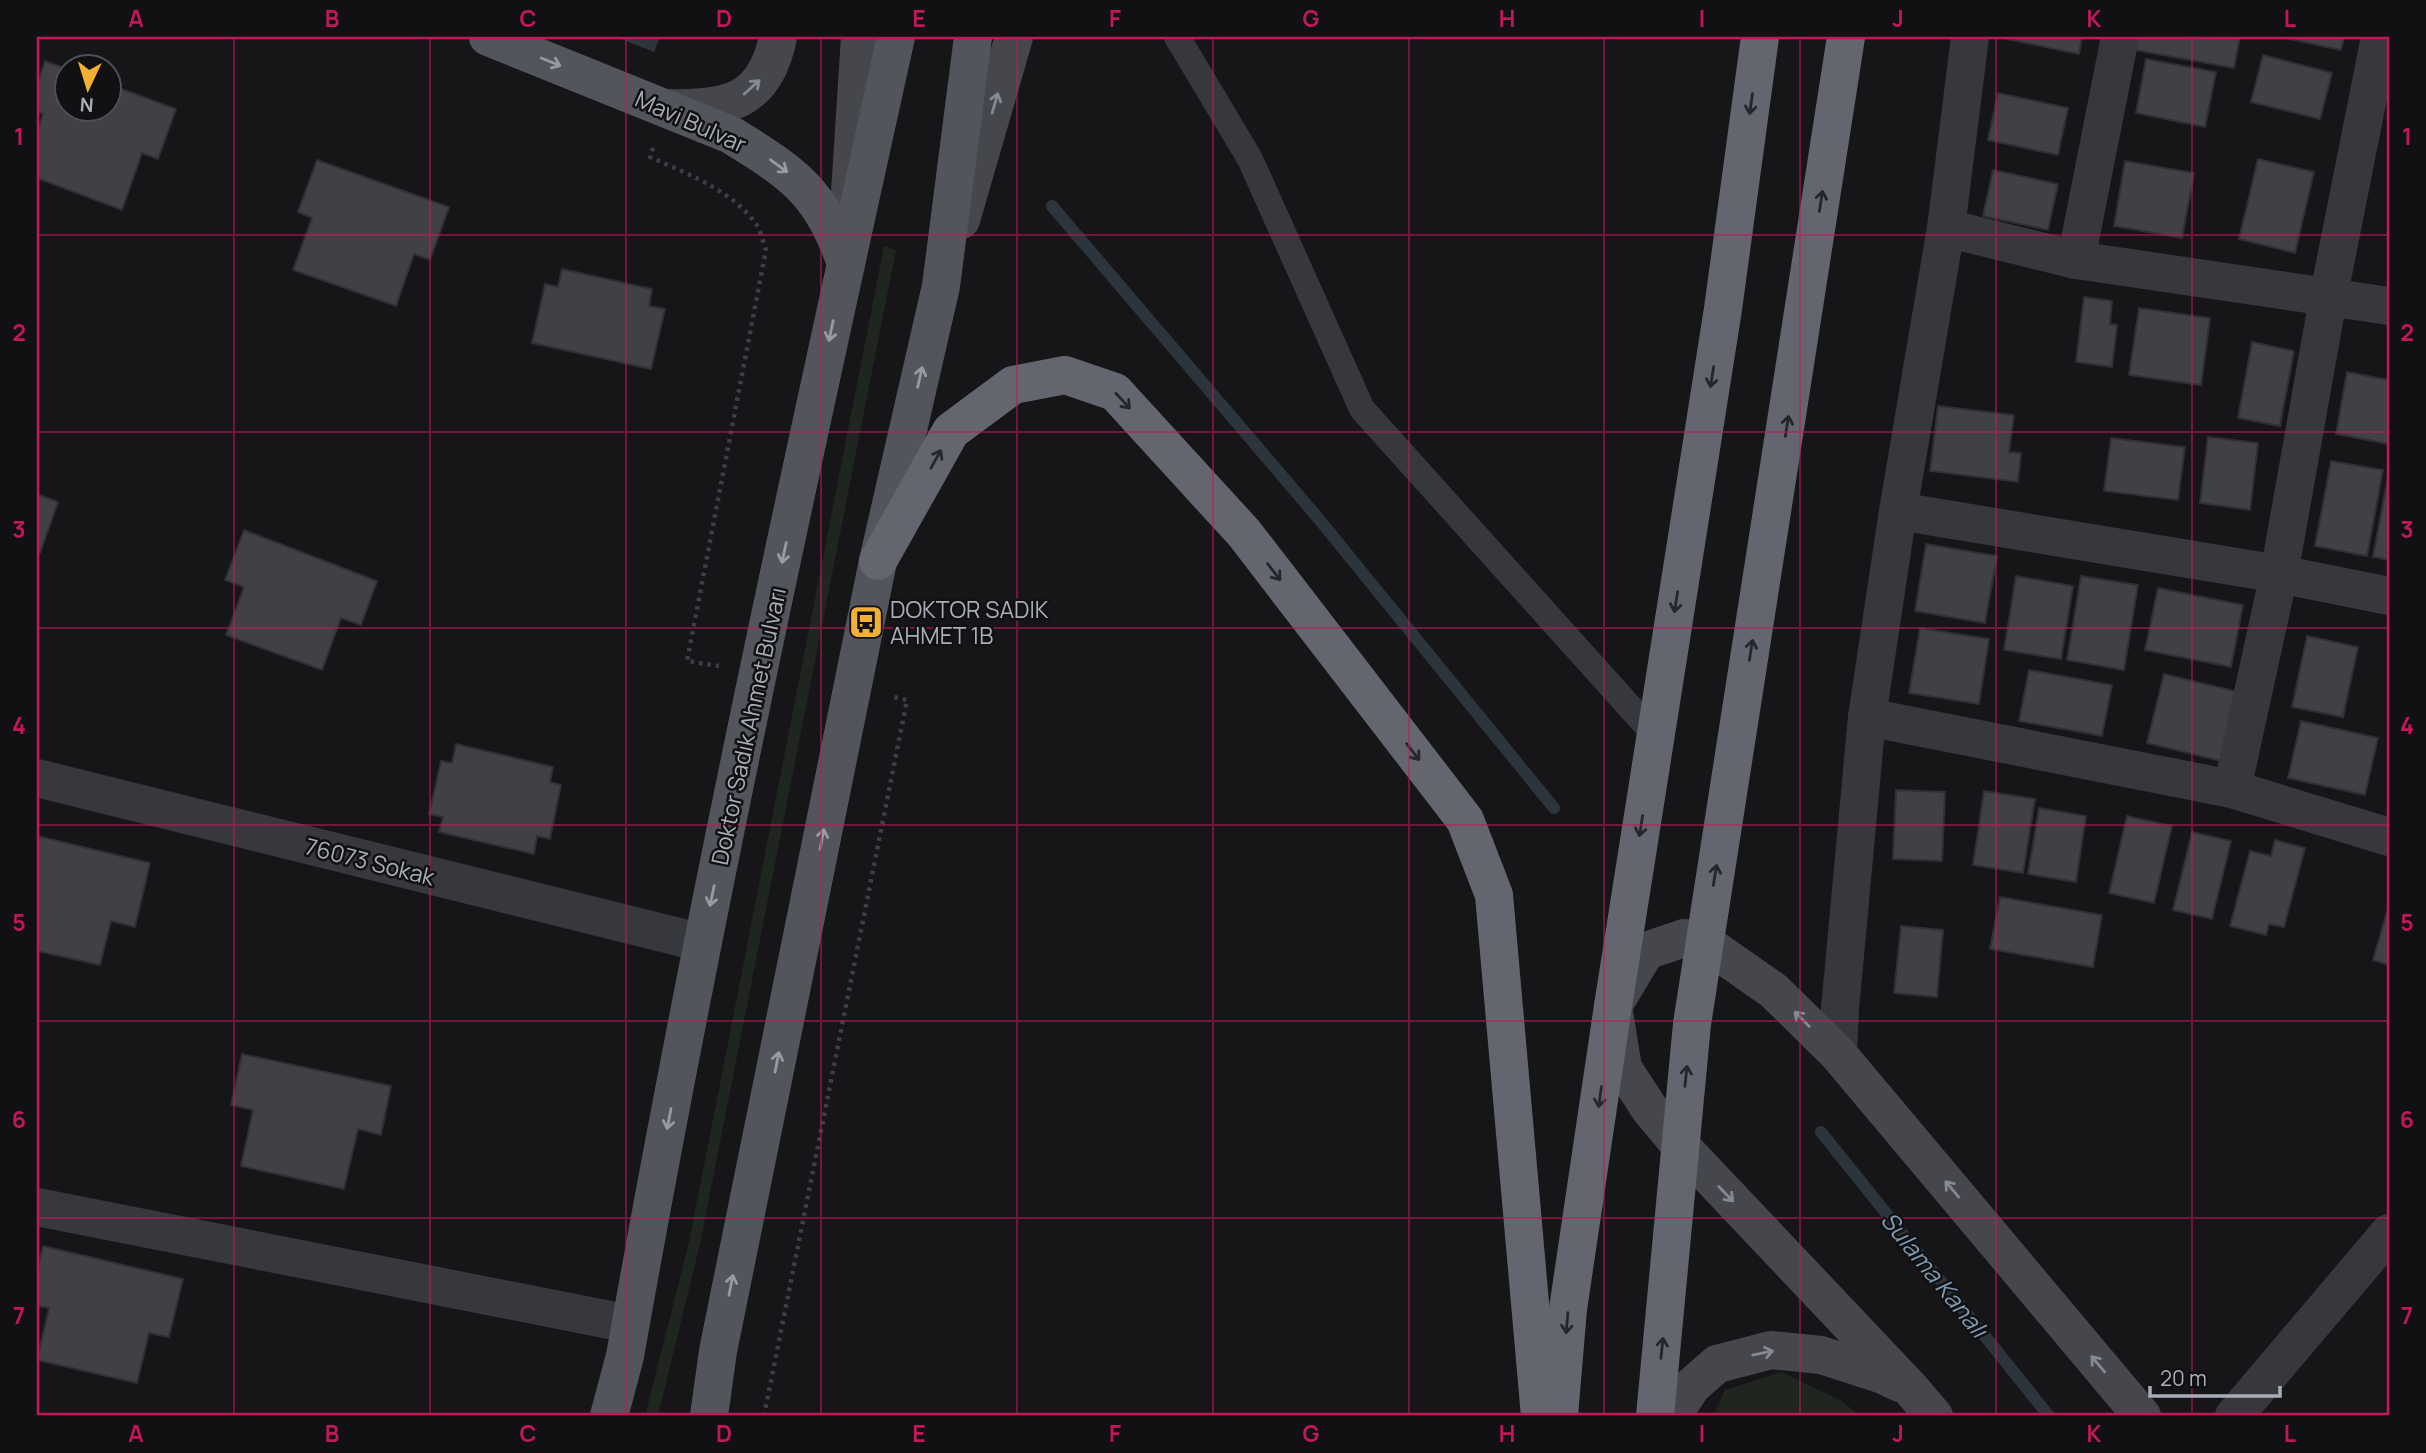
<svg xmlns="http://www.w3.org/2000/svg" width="2426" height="1453" viewBox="0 0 2426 1453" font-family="Manrope,sans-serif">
	<rect width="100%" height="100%" fill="#161618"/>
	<!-- green -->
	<g fill="#1e261f">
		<path d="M 884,246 L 896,250 L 700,1244 L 658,1416 L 645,1416 L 689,1242 Z"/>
		<path d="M 1781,1372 L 1842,1401 L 1860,1416 L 1713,1416 L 1725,1390 Z"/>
	</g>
	<!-- water -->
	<path fill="#2c353c" d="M 616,37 L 660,37 L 654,52 Z"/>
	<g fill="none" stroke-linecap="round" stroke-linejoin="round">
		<!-- stream -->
		<g stroke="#2c353c" stroke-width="12">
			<path d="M 1052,206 L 1318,518 L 1554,808"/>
			<path d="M 1821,1132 L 2049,1416"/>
		</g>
	</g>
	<!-- building -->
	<g fill="#404145" stroke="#303034" stroke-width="2">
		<path d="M 2007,37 L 2082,37 L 2079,54 L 2007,39 Z"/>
		<path d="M 2138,37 L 2240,37 L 2234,68 L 2135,50 Z"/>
		<path d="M 2280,37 L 2344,37 L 2341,50 Z"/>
		<path d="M 2263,55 L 2332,73 L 2320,119 L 2251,102 Z"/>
		<path d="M 2146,59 L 2216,72 L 2205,127 L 2136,113 Z"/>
		<path d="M 45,61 L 66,69 L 66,108 L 108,108 L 108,84 L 176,109 L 158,159 L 142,153 L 122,210 L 37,178 L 37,132 L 43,114 L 37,112 L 37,85 Z"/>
		<path d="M 1998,93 L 2068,108 L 2058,155 L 1988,140 Z"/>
		<path d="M 2258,159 L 2314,172 L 2295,253 L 2239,239 Z"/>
		<path d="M 317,160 L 449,207 L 430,260 L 414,254 L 396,306 L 293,270 L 312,218 L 298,212 Z"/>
		<path d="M 2125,161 L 2194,173 L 2182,238 L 2114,226 Z"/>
		<path d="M 1993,170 L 2058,184 L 2048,230 L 1983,216 Z"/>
		<path d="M 562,269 L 652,289 L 649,306 L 665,309 L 651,369 L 532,343 L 545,284 L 558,287 Z"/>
		<path d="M 2084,297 L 2112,301 L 2110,324 L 2117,325 L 2112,367 L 2076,362 Z"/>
		<path d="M 2139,308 L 2210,318 L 2201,385 L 2129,375 Z"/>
		<path d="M 2252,342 L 2294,351 L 2280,426 L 2238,418 Z"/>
		<path d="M 2347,372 L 2389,380 L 2389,444 L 2336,434 Z"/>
		<path d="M 1938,406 L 2014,415 L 2009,452 L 2021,453 L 2018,482 L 1930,471 Z"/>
		<path d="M 2208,437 L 2258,443 L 2250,510 L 2200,503 Z"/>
		<path d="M 2111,438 L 2185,447 L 2178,500 L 2104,491 Z"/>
		<path d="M 2331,461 L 2383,470 L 2367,556 L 2315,546 Z"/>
		<path d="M 2389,471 L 2389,560 L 2373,557 Z"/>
		<path d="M 37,494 L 58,502 L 40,553 L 37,552 Z"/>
		<path d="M 244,530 L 377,581 L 361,625 L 341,618 L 322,670 L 226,635 L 244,587 L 225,580 Z"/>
		<path d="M 1926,544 L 1997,556 L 1985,623 L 1915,611 Z"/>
		<path d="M 2016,576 L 2073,586 L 2061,659 L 2004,650 Z"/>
		<path d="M 2081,576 L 2138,585 L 2124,670 L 2067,660 Z"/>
		<path d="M 2158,588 L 2243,605 L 2231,667 L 2145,650 Z"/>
		<path d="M 1920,628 L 1989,639 L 1979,704 L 1909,693 Z"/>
		<path d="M 2307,636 L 2358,647 L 2343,717 L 2292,707 Z"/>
		<path d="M 2029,670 L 2112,685 L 2102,736 L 2019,721 Z"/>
		<path d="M 2164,674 L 2238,692 L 2221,761 L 2147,743 Z"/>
		<path d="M 2301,721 L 2378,738 L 2365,795 L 2288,778 Z"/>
		<path d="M 456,744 L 553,767 L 550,782 L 561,785 L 550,839 L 537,836 L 534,854 L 439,832 L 443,817 L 429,814 L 441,761 L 452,763 Z"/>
		<path d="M 1896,790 L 1945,792 L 1942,861 L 1893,859 Z"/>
		<path d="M 1984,791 L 2035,799 L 2023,873 L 1973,865 Z"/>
		<path d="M 2039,808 L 2086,816 L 2076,882 L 2028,874 Z"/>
		<path d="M 2127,816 L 2172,826 L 2154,903 L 2109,893 Z"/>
		<path d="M 2192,832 L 2231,841 L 2212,919 L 2173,910 Z"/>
		<path d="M 37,836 L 150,863 L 135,927 L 111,921 L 100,965 L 37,951 Z"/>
		<path d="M 2275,840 L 2305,848 L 2284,927 L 2269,924 L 2266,935 L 2230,926 L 2250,851 L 2271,856 Z"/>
		<path d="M 2000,897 L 2102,915 L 2093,967 L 1990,949 Z"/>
		<path d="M 2389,905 L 2389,965 L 2373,960 Z"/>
		<path d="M 1901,926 L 1943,930 L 1937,997 L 1894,993 Z"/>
		<path d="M 242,1054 L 391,1086 L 381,1135 L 358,1129 L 344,1189 L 241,1166 L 253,1110 L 231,1105 Z"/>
		<path d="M 43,1246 L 183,1279 L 169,1337 L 149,1333 L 137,1383 L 37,1360 L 49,1308 L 37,1306 L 37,1271 Z"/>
	</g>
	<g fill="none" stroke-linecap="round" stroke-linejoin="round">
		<!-- path -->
		<g stroke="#3d3f44" stroke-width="4.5" stroke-dasharray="3.5 5" stroke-linecap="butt">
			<path d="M 653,148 L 650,157 C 687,174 732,190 756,224 C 761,231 763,242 766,250 L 687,661 L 719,666"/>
			<path d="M 764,1416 L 907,700 L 893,697"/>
		</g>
		<!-- lane -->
		<path stroke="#37383d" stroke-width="26" d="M 1177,37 L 1250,159 L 1362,409 L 1655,735"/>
		<!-- street -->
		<g stroke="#37383d" stroke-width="38">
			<path d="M 1946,228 L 2076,260 L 2389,306"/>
			<path d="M 2076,260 L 2120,37"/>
			<path d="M 1898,511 L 2279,574 L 2389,596"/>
			<path d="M 1867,717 L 2232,789 L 2389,837"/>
			<path d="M 37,778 L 703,943"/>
			<path d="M 2232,789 L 2279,574 L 2328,299 L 2380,37"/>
			<path d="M 1838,1054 L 1840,1009 L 1867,717 L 1898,511 L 1946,228 L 1970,37"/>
			<path d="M 37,1207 L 630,1324"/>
			<path d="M 2234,1416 L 2389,1233"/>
		</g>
		<!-- secondary -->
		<g stroke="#45474d" stroke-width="38">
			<path d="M 666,108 C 726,110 765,103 778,37"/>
			<path d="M 850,192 L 860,37"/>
			<path d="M 961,220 L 1014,37"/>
			<path d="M 1672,1416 L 1692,1386 L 1717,1364 L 1771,1350 L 1821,1355 L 1883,1375 L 1900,1383"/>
			<path d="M 1934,1416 L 1911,1389 L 1679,1144 L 1649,1108 L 1623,1068 L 1613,1006 L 1646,951 L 1684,938 L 1704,942 L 1774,991 L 1838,1054 L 2142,1416"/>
		</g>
		<!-- primary -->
		<g stroke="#53555c" stroke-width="38">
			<path d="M 488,37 L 731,135 C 793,173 822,192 846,264"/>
			<path d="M 609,1416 L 625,1356 C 703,914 799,475 896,37"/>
			<path d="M 709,1416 L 718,1351 L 878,561 L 941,286 L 973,37"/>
		</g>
		<!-- highway -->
		<g stroke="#63666e" stroke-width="38">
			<path d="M 878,561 L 951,431 L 1013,385 L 1065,375 L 1115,392 L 1244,533 L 1465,820 L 1494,895 L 1540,1416"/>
			<path d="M 1559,1416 L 1568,1309 L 1613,1006 L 1723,309 L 1760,37"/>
			<path d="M 1655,1416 L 1692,1024 L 1846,37"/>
		</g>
	</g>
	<!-- one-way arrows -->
	<defs><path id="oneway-shaft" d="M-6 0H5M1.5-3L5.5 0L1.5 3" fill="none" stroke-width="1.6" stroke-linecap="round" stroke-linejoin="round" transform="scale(1.75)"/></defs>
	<g stroke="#979ba6">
		<use href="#oneway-shaft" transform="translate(551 62) rotate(22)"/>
		<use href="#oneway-shaft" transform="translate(779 166) rotate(36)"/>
		<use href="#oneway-shaft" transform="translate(831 331) rotate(102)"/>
		<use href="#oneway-shaft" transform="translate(920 377) rotate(-77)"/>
		<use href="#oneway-shaft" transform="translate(784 553) rotate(102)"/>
		<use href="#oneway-shaft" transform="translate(822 839) rotate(-79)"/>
		<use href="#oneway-shaft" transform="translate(712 896) rotate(102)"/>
		<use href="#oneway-shaft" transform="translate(777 1062) rotate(-79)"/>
		<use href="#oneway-shaft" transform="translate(669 1119) rotate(101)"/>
		<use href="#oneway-shaft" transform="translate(731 1285) rotate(-79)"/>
	</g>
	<g stroke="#858993">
		<use href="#oneway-shaft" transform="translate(752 87) rotate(-42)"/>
		<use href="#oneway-shaft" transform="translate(995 103) rotate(-74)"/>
		<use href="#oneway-shaft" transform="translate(1802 1019) rotate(-135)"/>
		<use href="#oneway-shaft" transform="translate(1952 1189) rotate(-130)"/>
		<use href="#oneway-shaft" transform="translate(1726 1194) rotate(46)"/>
		<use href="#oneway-shaft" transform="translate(1763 1353) rotate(-12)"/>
		<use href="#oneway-shaft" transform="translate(2098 1364) rotate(-130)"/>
	</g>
	<g stroke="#26262a">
		<use href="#oneway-shaft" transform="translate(1751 104) rotate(98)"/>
		<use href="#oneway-shaft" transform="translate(1821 201) rotate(-81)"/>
		<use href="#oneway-shaft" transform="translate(1712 377) rotate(99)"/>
		<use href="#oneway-shaft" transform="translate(1123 401) rotate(47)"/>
		<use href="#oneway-shaft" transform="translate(1787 426) rotate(-81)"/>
		<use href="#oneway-shaft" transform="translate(936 459) rotate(-61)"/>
		<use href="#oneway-shaft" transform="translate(1274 572) rotate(52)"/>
		<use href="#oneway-shaft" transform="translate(1676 602) rotate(99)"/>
		<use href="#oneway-shaft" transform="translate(1751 650) rotate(-81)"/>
		<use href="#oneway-shaft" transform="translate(1413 752) rotate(52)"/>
		<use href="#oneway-shaft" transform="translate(1641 826) rotate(99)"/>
		<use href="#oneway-shaft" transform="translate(1715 875) rotate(-81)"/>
		<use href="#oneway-shaft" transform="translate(1686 1076) rotate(-84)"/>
		<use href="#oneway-shaft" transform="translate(1600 1097) rotate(98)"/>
		<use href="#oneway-shaft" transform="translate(1567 1323) rotate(95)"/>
		<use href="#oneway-shaft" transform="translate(1662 1348) rotate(-84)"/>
	</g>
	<!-- grid -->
	<path fill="none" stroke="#c2185b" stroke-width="2" stroke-opacity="0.55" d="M 234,37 L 234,1416M 430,37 L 430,1416M 626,37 L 626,1416M 821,37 L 821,1416M 1017,37 L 1017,1416M 1213,37 L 1213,1416M 1409,37 L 1409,1416M 1604,37 L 1604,1416M 1800,37 L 1800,1416M 1996,37 L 1996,1416M 2192,37 L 2192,1416M 37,235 L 2389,235M 37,432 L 2389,432M 37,628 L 2389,628M 37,825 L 2389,825M 37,1021 L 2389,1021M 37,1218 L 2389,1218"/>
	<!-- icons -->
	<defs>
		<g id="bus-square" transform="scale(1.75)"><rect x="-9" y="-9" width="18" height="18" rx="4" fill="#f2b134" stroke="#111113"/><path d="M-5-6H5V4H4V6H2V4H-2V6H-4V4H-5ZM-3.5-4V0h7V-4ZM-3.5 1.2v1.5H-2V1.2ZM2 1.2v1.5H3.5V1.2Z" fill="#111"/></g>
	</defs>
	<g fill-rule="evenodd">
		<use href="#bus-square" x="866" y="622"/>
	</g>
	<g text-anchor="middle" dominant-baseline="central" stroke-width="5" stroke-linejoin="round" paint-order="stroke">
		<!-- street labels -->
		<g font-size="23" fill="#a8adb8" stroke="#111113">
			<text transform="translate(691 121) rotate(24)">Mavi Bulvar</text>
			<text transform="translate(748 726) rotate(-78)">Doktor Sadık Ahmet Bulvarı</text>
			<text transform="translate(370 861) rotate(14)">76073 Sokak</text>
		</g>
		<!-- poi labels -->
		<g font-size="23" fill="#a8adb8" stroke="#111113" text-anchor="start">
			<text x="890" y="609">DOKTOR SADIK<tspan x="890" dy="26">AHMET 1B</tspan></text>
		</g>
		<!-- water labels -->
		<g font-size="24" font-style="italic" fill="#7f9bb3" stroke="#111113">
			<text transform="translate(1935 1274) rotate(51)">Sulama Kanalı</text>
		</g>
	</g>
	<!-- border -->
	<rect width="2426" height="1453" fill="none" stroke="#111113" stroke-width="77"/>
	<!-- north arrow -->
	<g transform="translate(88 88) rotate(184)"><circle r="33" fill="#111113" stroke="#4d4f55" stroke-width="2"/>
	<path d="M0-5L12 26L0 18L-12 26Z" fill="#f2b134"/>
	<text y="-10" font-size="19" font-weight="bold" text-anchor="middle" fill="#a8adb8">N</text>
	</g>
	<!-- scale -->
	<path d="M2150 1386v10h130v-10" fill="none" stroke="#a8adb8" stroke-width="3.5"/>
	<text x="2160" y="1386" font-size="21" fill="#a8adb8" stroke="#111113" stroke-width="5" paint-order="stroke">20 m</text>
	<rect x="38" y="38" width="2350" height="1376" fill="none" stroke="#c2185b" stroke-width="2.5"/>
	<g font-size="23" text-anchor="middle" font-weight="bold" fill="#c2185b">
		<text x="136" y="27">A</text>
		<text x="332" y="27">B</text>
		<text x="528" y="27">C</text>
		<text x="724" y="27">D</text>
		<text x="919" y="27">E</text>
		<text x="1115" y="27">F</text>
		<text x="1311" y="27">G</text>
		<text x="1507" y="27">H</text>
		<text x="1702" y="27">I</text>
		<text x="1898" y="27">J</text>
		<text x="2094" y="27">K</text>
		<text x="2290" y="27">L</text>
		<text x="19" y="145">1</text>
		<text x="2407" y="145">1</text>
		<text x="19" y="341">2</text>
		<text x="2407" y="341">2</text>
		<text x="19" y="538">3</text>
		<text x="2407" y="538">3</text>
		<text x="19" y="734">4</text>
		<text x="2407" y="734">4</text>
		<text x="19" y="931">5</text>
		<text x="2407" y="931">5</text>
		<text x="19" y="1128">6</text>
		<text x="2407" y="1128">6</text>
		<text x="19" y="1324">7</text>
		<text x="2407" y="1324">7</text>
		<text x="136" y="1442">A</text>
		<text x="332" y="1442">B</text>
		<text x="528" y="1442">C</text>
		<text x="724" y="1442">D</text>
		<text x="919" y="1442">E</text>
		<text x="1115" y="1442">F</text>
		<text x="1311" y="1442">G</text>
		<text x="1507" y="1442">H</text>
		<text x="1702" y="1442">I</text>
		<text x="1898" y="1442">J</text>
		<text x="2094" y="1442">K</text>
		<text x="2290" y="1442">L</text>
	</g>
</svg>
